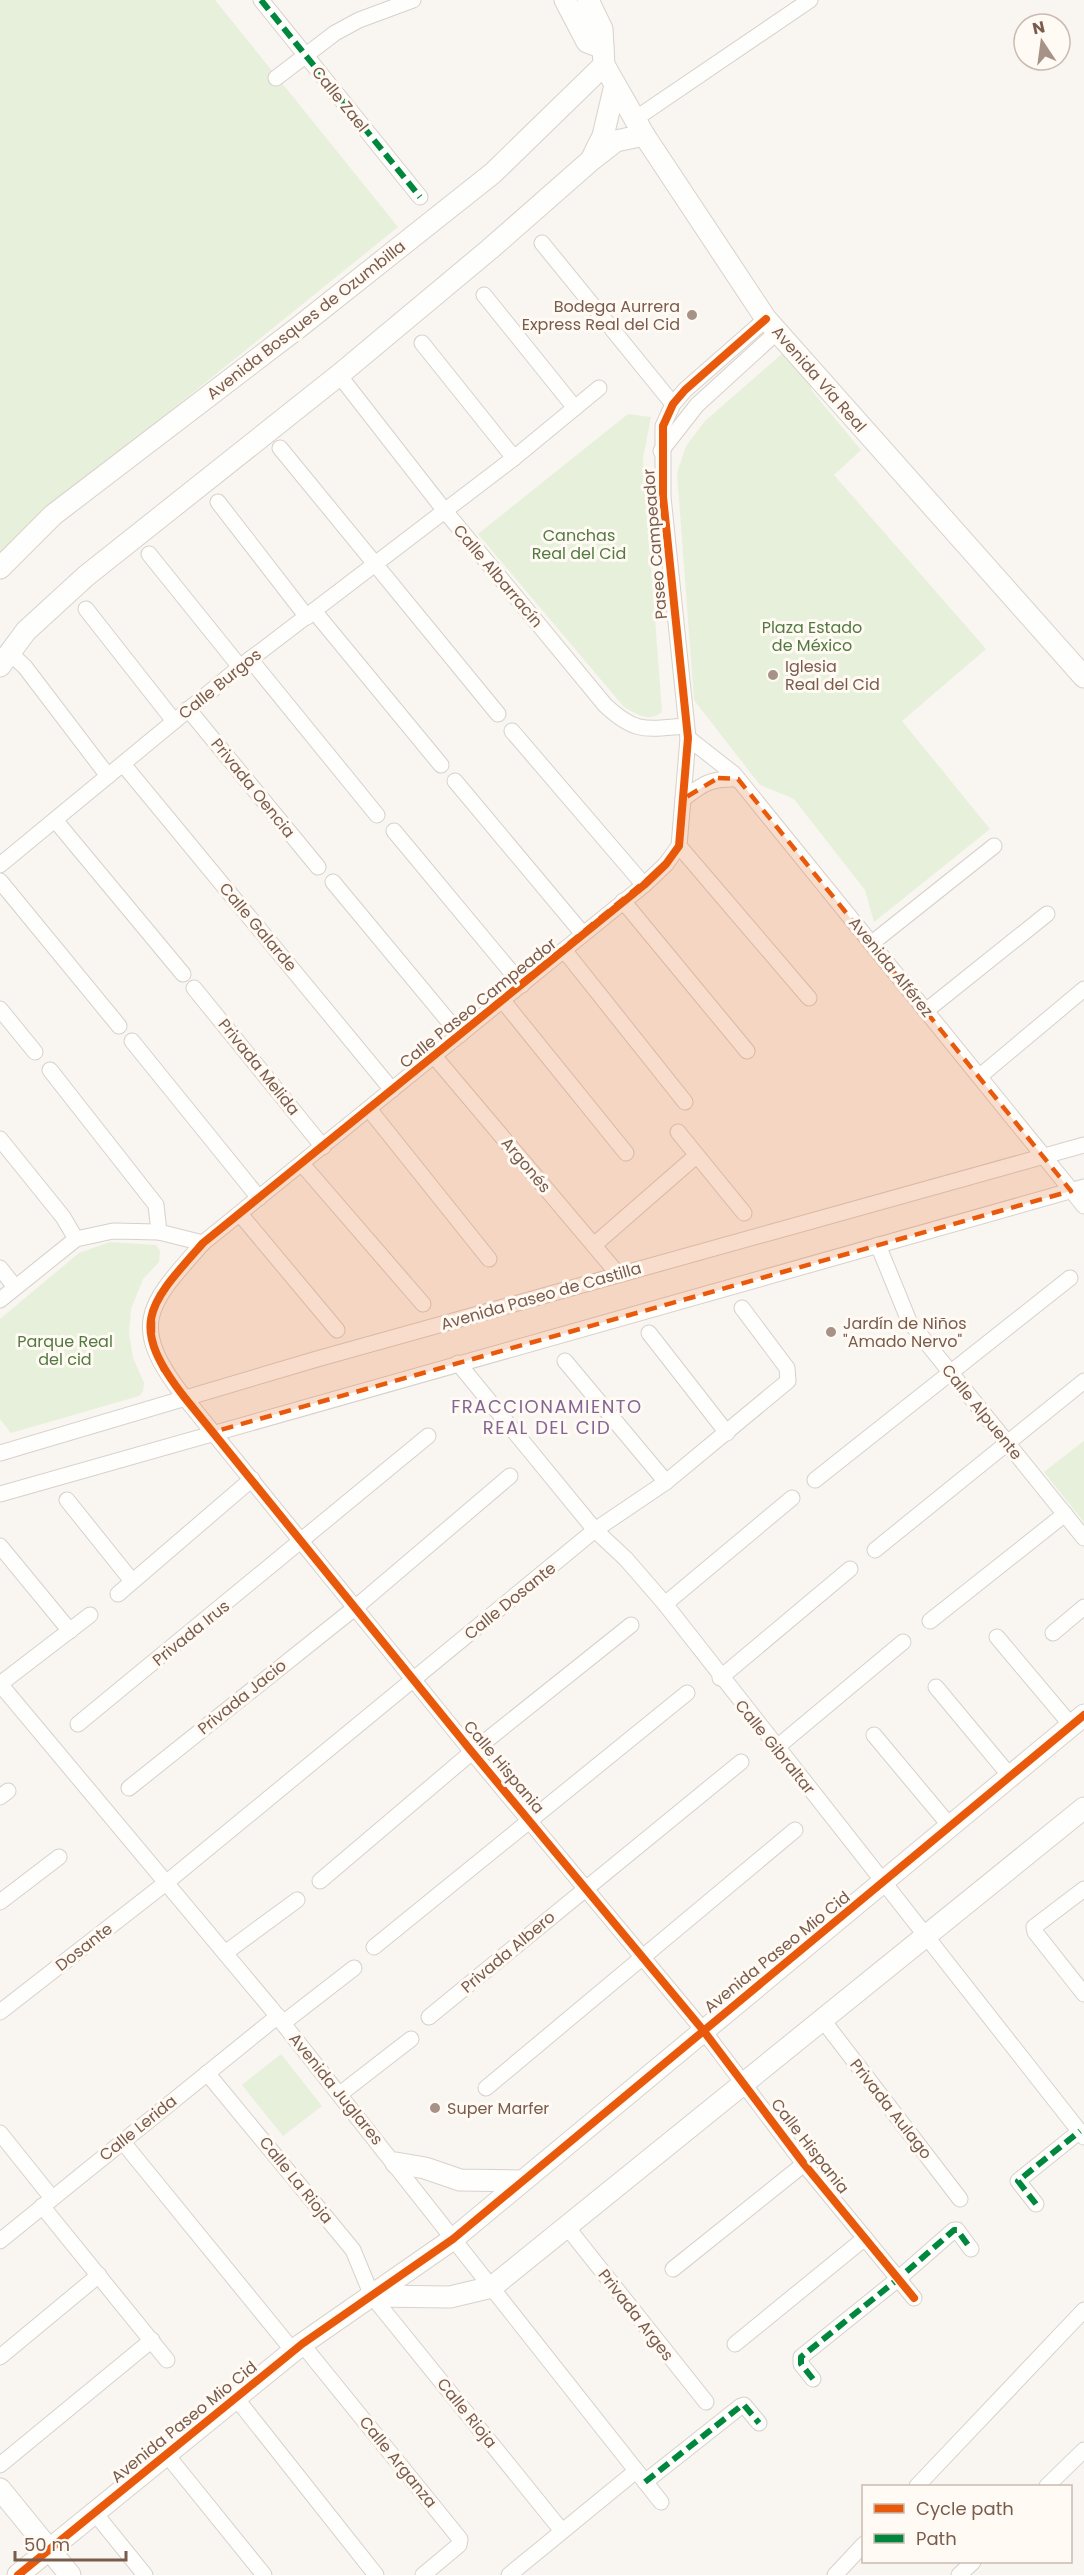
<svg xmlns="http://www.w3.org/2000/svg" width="1084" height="2575" viewBox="0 0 1084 2575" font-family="Poppins,sans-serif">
	<rect width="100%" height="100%" fill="#f9f5f0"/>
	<!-- green -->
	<g fill="#e7f0db">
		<path d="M 0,0 L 215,0 L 398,227 L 122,450 L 0,556 Z"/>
		<path d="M 785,351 L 808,379 L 812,391 L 861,450 L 834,475 L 986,649 L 902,721 L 990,829 L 874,922 L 865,890 L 794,799 L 760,785 L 694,700 L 677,473 L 686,446 L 705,421 Z"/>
		<path d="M 628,414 L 651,417 L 643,458 L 662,712 C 650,723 636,714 624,707 L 478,534 Z"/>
		<path d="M 110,1242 L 156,1245 L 160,1251 L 159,1262 L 143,1279 L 131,1309 L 129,1333 L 133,1358 L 144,1383 L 143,1391 L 139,1396 L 11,1433 L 0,1419 L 0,1319 L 79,1253 Z"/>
		<path d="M 1084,1441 L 1084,1522 L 1044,1472 Z"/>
		<path d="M 281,2054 L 322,2106 L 283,2136 L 242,2085 Z"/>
	</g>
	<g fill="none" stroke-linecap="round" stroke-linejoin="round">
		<!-- street casing -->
		<g stroke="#d7d1cb" stroke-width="17">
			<g id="street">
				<path d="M 261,0 L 420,197"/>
				<path d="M 276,78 L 335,33 L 359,20 L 413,0"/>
				<path d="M 635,119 L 810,0"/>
				<path d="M 542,243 L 673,404"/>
				<path d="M 484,295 L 575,408"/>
				<path d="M 766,319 L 685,390 L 673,404 L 663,426 L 663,497 L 688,738 L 679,846 L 666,864 L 644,885 L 203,1243 C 148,1305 127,1324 185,1398 L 472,1752 L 703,2030 L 804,2164 L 914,2298"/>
				<path d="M 422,343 L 514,458"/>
				<path d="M 339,375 L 445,511 L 605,705 C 636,734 646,729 686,726"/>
				<path d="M 280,448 L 498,714"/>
				<path d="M 661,451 L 697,405 L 778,331"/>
				<path d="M 218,502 L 307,617"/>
				<path d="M 149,554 L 240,667"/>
				<path d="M 86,609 L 174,721"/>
				<path d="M 314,611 L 441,765"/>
				<path d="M 10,653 L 25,667 L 108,776"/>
				<path d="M 250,659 L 377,815"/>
				<path d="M 188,709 L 318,867"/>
				<path d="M 512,731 L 644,885"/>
				<path d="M 688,738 L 734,774 L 1084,1206"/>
				<path d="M 123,764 L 392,1090"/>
				<path d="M 455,781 L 583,934"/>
				<path d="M 683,799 C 704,783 711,778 738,779"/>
				<path d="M 55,820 L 183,974"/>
				<path d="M 394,831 L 522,985"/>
				<path d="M 679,846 L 809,998"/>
				<path d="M 0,865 L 240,667 L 514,458 L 599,388"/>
				<path d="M 0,881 L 119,1026"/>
				<path d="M 333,882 L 460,1035"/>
				<path d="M 623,901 L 747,1051"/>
				<path d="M 872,943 L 994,846"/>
				<path d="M 564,950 L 685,1102"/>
				<path d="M 194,988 L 323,1147"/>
				<path d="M 503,1001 L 626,1153"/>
				<path d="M 0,1009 L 35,1052"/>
				<path d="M 927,1010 L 1047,914"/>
				<path d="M 132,1041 L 259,1198"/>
				<path d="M 434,1056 L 618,1274"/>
				<path d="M 50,1070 L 156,1205 L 159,1232"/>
				<path d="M 980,1076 L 1084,989"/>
				<path d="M 369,1109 L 489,1259"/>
				<path d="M 678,1132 L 744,1213"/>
				<path d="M 0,1139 L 63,1217 L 76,1239"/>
				<path d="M 302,1164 L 423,1304"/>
				<path d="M 240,1214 L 337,1330"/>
				<path d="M 594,1245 L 696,1156"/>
				<path d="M 878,1245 L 909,1321 L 1084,1538"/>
				<path d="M 0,1268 L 15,1287"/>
				<path d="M 0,1300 L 76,1239 L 113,1231 L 159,1232 L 203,1243"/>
				<path d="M 649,1333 L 727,1433"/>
				<path d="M 565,1361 L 666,1482"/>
				<path d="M 458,1363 L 595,1530 L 626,1559 L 665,1604 L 1084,2137"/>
				<path d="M 0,1453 L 317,1359 L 1084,1145"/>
				<path d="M 815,1480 L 1070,1278"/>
				<path d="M 0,1494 L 1084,1187"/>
				<path d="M 67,1500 L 132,1581"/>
				<path d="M 0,1546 L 70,1631"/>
				<path d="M 875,1550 L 1084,1381"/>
				<path d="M 118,1594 L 252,1479"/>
				<path d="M 665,1604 L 792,1498"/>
				<path d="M 930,1621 L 1065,1514"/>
				<path d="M 1053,1633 L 1084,1607"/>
				<path d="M 997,1637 L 1071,1725"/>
				<path d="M 720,1678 L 850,1569"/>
				<path d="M 0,1684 L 270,2007 L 661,2502"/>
				<path d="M 0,1684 L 90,1615"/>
				<path d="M 936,1687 L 1010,1776"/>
				<path d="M 78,1724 L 428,1436"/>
				<path d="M 874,1735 L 950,1826"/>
				<path d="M 776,1748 L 903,1642"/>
				<path d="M 129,1788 L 356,1607 L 510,1476"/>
				<path d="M 0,1797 L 8,1791"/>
				<path d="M 320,1881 L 472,1752 L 631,1625"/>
				<path d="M 1084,1889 L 1034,1927 L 1035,1932 L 1084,1994"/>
				<path d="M 0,1902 L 59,1857"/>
				<path d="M 374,1947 L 687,1693"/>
				<path d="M 225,1953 L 297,1900"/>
				<path d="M 0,2012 L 167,1882 L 595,1530 L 666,1482 L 788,1381 L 787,1368 L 742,1308"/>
				<path d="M 429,2017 L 741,1762"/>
				<path d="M 822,2019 L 960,2199"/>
				<path d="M 283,2023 L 354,1968"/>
				<path d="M 207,2073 L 353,2250 L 372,2296 L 562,2531"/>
				<path d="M 486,2088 L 795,1830"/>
				<path d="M 340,2094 L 411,2039"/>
				<path d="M 0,2133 L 52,2198"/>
				<path d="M 122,2141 L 294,2352"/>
				<path d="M 1036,2204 L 1018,2181 L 1080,2131"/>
				<path d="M 42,2206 L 167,2360"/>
				<path d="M 567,2227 L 706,2402"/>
				<path d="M 0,2241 L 278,2016"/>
				<path d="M 673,2269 L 804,2164"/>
				<path d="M 302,2344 L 460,2539 L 459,2545 L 423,2575"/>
				<path d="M 735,2344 L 865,2238"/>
				<path d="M 0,2357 L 99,2275"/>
				<path d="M 813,2379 L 801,2364 L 801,2357 L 898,2279 L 954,2230 L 957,2230 L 971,2249"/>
				<path d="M 236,2398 L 376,2575"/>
				<path d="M 167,2455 L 264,2575"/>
				<path d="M 0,2465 L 152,2340"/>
				<path d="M 645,2482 L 741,2406 L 744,2405 L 759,2423"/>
				<path d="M 917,2486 L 1084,2310"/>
				<path d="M 1047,2486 L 1084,2450"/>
				<path d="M 94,2512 L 145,2575"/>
				<path d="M 509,2575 L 636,2471"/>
				<path d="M 835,2575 L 864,2544"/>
				<path d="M 959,2575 L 973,2562"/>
			</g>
		</g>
		<!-- secondary casing -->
		<g stroke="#d9d2cb" stroke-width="23">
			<g id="secondary">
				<path d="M 565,0 L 587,42 L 603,48"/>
				<path d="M 588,0 L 602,29 L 604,65 L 644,135 L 766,319 L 1084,677"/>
				<path d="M 592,158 L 603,136 L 615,85"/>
				<path d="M 0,568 L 53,515 L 299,327 L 493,173 L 604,65"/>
				<path d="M 0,666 L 26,631 L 86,576 L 339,375 L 490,249 L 589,162 L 616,141 L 644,135"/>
				<path d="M 396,2163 L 425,2168 L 460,2180 L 522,2181"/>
				<path d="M 372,2296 L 450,2297 L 492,2287 L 1084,1808"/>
				<path d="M 0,2489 L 70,2575"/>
				<path d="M 18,2575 L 302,2344 L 453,2239 L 1084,1715"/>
			</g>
		</g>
		<!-- street -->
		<use href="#street" stroke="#fefefd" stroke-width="15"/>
		<!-- secondary -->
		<use href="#secondary" stroke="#fefefd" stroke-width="21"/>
		<!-- quiet -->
		<g stroke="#00873e" stroke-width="6" stroke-dasharray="12 6" stroke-linecap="butt">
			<path d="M 261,0 L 420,197"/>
			<path d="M 1036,2204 L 1018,2181 L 1080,2131"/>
			<path d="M 813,2379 L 801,2364 L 801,2357 L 898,2279 L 954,2230 L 957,2230 L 971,2249"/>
			<path d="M 645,2482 L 741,2406 L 744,2405 L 759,2423"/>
		</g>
		<!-- cycleway casing -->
		<g stroke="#fffaf3" stroke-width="11">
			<g id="cycleway">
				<path d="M 766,319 L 685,390 L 673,404 L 663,426 L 663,497 L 688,738 L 679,846 L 666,864 L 644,885 L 203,1243 C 148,1305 127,1324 185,1398 L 472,1752 L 703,2030 L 804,2164 L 914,2298"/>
				<path d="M 18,2575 L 302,2344 L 453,2239 L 1084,1715"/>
			</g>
		</g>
		<!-- cycleway -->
		<use href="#cycleway" stroke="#e8590c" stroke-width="8"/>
	</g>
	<!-- marked area -->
	<path fill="#e8590c" fill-opacity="0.2" stroke="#e8590c" stroke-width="4.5" stroke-dasharray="12 8" stroke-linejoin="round" d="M 718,778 L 738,779 L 1071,1191 L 213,1432 L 163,1370 L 153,1348 L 153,1307 L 163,1289 L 203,1243 L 666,864 L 679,846 L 683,799 Z"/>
	<!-- markers -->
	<g fill="#a69286" stroke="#fffaf3" stroke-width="2">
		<circle cx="692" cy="315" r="6"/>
		<circle cx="773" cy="675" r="6"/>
		<circle cx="831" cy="1332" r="6"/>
		<circle cx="435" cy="2108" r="6"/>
	</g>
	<g text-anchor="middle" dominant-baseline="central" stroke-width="6" stroke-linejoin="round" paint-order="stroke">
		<!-- street labels -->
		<g font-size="16" fill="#7a5c4d" stroke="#fffaf3">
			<text transform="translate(340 99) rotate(51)">Calle Zael</text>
			<text transform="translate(306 320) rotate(-38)">Avenida Bosques de Ozumbilla</text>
			<text transform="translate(819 379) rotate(49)">Avenida Vía Real</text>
			<text transform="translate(655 544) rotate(-95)">Paseo Campeador</text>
			<text transform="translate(498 576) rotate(50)">Calle Albarracín</text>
			<text transform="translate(220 684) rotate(-39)">Calle Burgos</text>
			<text transform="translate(253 788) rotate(51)">Privada Oencia</text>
			<text transform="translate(258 927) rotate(50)">Calle Galarde</text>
			<text transform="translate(891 967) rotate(51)">Avenida Alférez</text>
			<text transform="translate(478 1003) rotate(-39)">Calle Paseo Campeador</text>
			<text transform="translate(259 1067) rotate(51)">Privada Melida</text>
			<text transform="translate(526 1165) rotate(50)">Argonés</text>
			<text transform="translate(541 1296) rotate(-16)">Avenida Paseo de Castilla</text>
			<text transform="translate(982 1412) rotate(51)">Calle Alpuente</text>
			<text transform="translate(510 1601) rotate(-39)">Calle Dosante</text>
			<text transform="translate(191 1633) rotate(-39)">Privada Irus</text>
			<text transform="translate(242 1697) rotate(-39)">Privada Jacio</text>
			<text transform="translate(775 1747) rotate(51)">Calle Gibraltar</text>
			<text transform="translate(504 1767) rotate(50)">Calle Hispania</text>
			<text transform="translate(84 1947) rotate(-38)">Dosante</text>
			<text transform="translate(508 1952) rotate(-40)">Privada Albero</text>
			<text transform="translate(777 1952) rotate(-39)">Avenida Paseo Mio Cid</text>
			<text transform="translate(336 2089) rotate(51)">Avenida Juglares</text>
			<text transform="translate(891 2109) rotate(52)">Privada Aulago</text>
			<text transform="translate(138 2128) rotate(-39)">Calle Lerida</text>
			<text transform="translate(810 2146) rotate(52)">Calle Hispania</text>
			<text transform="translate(296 2180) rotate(51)">Calle La Rioja</text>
			<text transform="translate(636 2315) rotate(52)">Privada Arges</text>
			<text transform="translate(467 2413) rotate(51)">Calle Rioja</text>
			<text transform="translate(184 2422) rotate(-39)">Avenida Paseo Mio Cid</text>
			<text transform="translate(398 2462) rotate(51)">Calle Arganza</text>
		</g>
		<!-- poi labels -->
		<g font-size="16" fill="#7a5c4d" stroke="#fffaf3" text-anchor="start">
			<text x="680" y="306" text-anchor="end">Bodega Aurrera<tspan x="680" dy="18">Express Real del Cid</tspan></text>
			<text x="785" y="666">Iglesia<tspan x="785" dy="18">Real del Cid</tspan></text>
			<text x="843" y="1323">Jardín de Niños<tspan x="843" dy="18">"Amado Nervo"</tspan></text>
			<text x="447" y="2108">Super Marfer</text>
		</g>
		<!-- park labels -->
		<g font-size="16" fill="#537a41" stroke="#fffaf3">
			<text x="579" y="535">Canchas<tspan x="579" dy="18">Real del Cid</tspan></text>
			<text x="812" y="627">Plaza Estado<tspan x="812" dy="18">de México</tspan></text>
			<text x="65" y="1341">Parque Real<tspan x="65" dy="18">del cid</tspan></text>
		</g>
		<!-- neighbourhood labels -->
		<g font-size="18" letter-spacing="1.5" fill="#846695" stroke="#fffaf3">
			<text x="547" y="1406">FRACCIONAMIENTO<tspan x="547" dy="21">REAL DEL CID</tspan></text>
		</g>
	</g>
	<!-- legend -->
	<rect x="862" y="2485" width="210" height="78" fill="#fffaf3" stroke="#cabbb1" stroke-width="1.5"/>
	<rect x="874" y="2504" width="30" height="9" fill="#e8590c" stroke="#cabbb1" stroke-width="1.5"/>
	<text x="916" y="2515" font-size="18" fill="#7a5c4d">Cycle path</text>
	<rect x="874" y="2534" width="30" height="9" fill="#00873e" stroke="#cabbb1" stroke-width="1.5"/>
	<text x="916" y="2545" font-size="18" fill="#7a5c4d">Path</text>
	<!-- north arrow -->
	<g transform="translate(1042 42) rotate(347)"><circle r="28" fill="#fffaf3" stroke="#cabbb1" stroke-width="1.5"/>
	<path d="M0-4.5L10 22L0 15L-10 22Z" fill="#a69286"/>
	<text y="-9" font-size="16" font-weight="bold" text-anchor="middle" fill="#7a5c4d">N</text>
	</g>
	<!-- scale -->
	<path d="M15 2551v9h111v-9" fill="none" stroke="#7a5c4d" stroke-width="3"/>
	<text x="24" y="2551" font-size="18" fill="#7a5c4d" stroke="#fffaf3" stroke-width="4.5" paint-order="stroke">50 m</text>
</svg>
